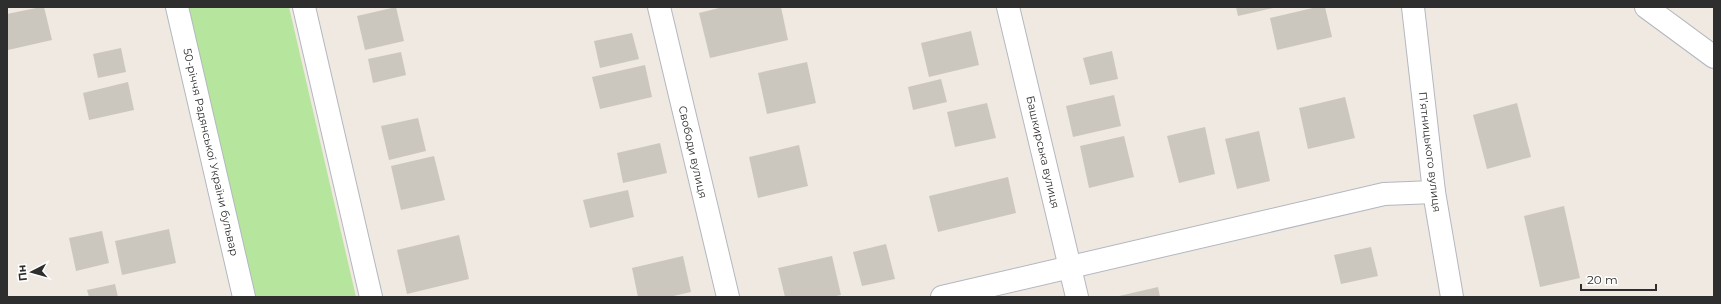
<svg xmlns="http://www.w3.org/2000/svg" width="1721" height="304" viewBox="0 0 1721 304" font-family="Montserrat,sans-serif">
	<rect width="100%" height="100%" fill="#efe9e1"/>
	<!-- green -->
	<path fill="#b6e59e" d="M 188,7 L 289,7 L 356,297 L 255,297 Z"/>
	<!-- building -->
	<g fill="#cbc7bf">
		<path d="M 41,7 L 44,7 L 52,40 L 8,50 L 7,14 Z"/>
		<path d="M 396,7 L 404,41 L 365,50 L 357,16 Z"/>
		<path d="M 723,7 L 781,7 L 788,40 L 710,58 L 699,13 Z"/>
		<path d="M 1236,7 L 1273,7 L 1273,8 L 1238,16 Z"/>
		<path d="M 1317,7 L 1325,7 L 1332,37 L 1277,50 L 1270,18 Z"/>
		<path d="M 971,31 L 979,65 L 929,77 L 921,43 Z"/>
		<path d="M 632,33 L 639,59 L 600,68 L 594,41 Z"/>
		<path d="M 121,48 L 126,72 L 98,78 L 93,54 Z"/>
		<path d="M 1112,51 L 1118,79 L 1090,85 L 1083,58 Z"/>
		<path d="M 401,52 L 406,75 L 373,83 L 368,59 Z"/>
		<path d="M 807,62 L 816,103 L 767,114 L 758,73 Z"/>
		<path d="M 645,65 L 652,97 L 600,109 L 592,77 Z"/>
		<path d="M 941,79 L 947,102 L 913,110 L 908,87 Z"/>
		<path d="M 128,82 L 134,110 L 89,120 L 83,93 Z"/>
		<path d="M 1114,95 L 1121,126 L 1073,137 L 1066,106 Z"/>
		<path d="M 1345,97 L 1355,138 L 1308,149 L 1299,108 Z"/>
		<path d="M 987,103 L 996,138 L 955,147 L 947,112 Z"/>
		<path d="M 1517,103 L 1531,157 L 1487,169 L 1473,115 Z"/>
		<path d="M 418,118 L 426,151 L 389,160 L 381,126 Z"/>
		<path d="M 1205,127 L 1215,174 L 1179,183 L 1167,136 Z"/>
		<path d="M 1259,131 L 1270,181 L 1237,189 L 1225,139 Z"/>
		<path d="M 1124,136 L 1134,177 L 1089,188 L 1080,146 Z"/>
		<path d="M 660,143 L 667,173 L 623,183 L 617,153 Z"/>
		<path d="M 799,145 L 808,186 L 758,198 L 749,157 Z"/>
		<path d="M 434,156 L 445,200 L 401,210 L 391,166 Z"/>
		<path d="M 1008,177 L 1016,213 L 938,232 L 929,196 Z"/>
		<path d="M 628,190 L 634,217 L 590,228 L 583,200 Z"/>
		<path d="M 1564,206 L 1580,278 L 1540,287 L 1524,216 Z"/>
		<path d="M 169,229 L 176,263 L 122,275 L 115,241 Z"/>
		<path d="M 102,231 L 109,263 L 76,271 L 69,238 Z"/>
		<path d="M 459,235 L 469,279 L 407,294 L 397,250 Z"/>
		<path d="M 886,244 L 895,279 L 862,286 L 853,252 Z"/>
		<path d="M 1371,247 L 1378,276 L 1341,284 L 1334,255 Z"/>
		<path d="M 683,256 L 691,292 L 669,297 L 638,297 L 632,268 Z"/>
		<path d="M 832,256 L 841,295 L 832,297 L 785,297 L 778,268 Z"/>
		<path d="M 115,284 L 118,297 L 89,297 L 87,290 Z"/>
		<path d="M 1158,287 L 1160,297 L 1119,297 L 1119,296 Z"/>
	</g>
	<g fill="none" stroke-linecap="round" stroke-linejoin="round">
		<!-- minor casing -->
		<g stroke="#b4b7c1" stroke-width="24">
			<g id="minor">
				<path d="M 177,7 L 244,297"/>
				<path d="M 304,7 L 371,297"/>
				<path d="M 659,7 L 728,297"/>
				<path d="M 1008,7 L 1077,297"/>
				<path d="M 1413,7 L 1434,192 L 1452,297"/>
				<path d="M 942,297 L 1384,194 L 1434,192"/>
			</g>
		</g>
		<!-- secondary casing -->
		<g stroke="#b4b7c1" stroke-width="24">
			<path id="secondary" d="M 1646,7 L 1714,57"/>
		</g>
		<!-- minor -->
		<use href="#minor" stroke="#fff" stroke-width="22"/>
		<!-- secondary -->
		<use href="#secondary" stroke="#fff" stroke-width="22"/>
	</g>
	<g text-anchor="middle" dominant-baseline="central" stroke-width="3.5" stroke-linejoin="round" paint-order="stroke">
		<!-- street labels -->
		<g font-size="11" fill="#2e2e2e" stroke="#fff">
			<text transform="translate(211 152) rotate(77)">50-річчя Радянської України бульвар</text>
			<text transform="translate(693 152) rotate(77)">Свободи вулиця</text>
			<text transform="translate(1043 152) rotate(77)">Башкирська вулиця</text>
			<text transform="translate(1430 152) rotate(83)">П’ятницького вулиця</text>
		</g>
	</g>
	<!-- border -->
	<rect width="1721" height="304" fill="none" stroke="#2e2e2e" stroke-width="16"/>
	<!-- north arrow -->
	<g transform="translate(32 272) rotate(264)" stroke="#ffffff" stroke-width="3" paint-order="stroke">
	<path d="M0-3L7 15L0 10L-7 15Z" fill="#2e2e2e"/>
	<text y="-6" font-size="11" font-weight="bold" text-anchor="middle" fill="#2e2e2e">Пн</text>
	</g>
	<!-- scale -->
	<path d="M1581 284v6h75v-6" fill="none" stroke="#2e2e2e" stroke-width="2"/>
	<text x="1587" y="284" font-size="12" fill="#2e2e2e" stroke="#ffffff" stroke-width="3" paint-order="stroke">20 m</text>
</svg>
